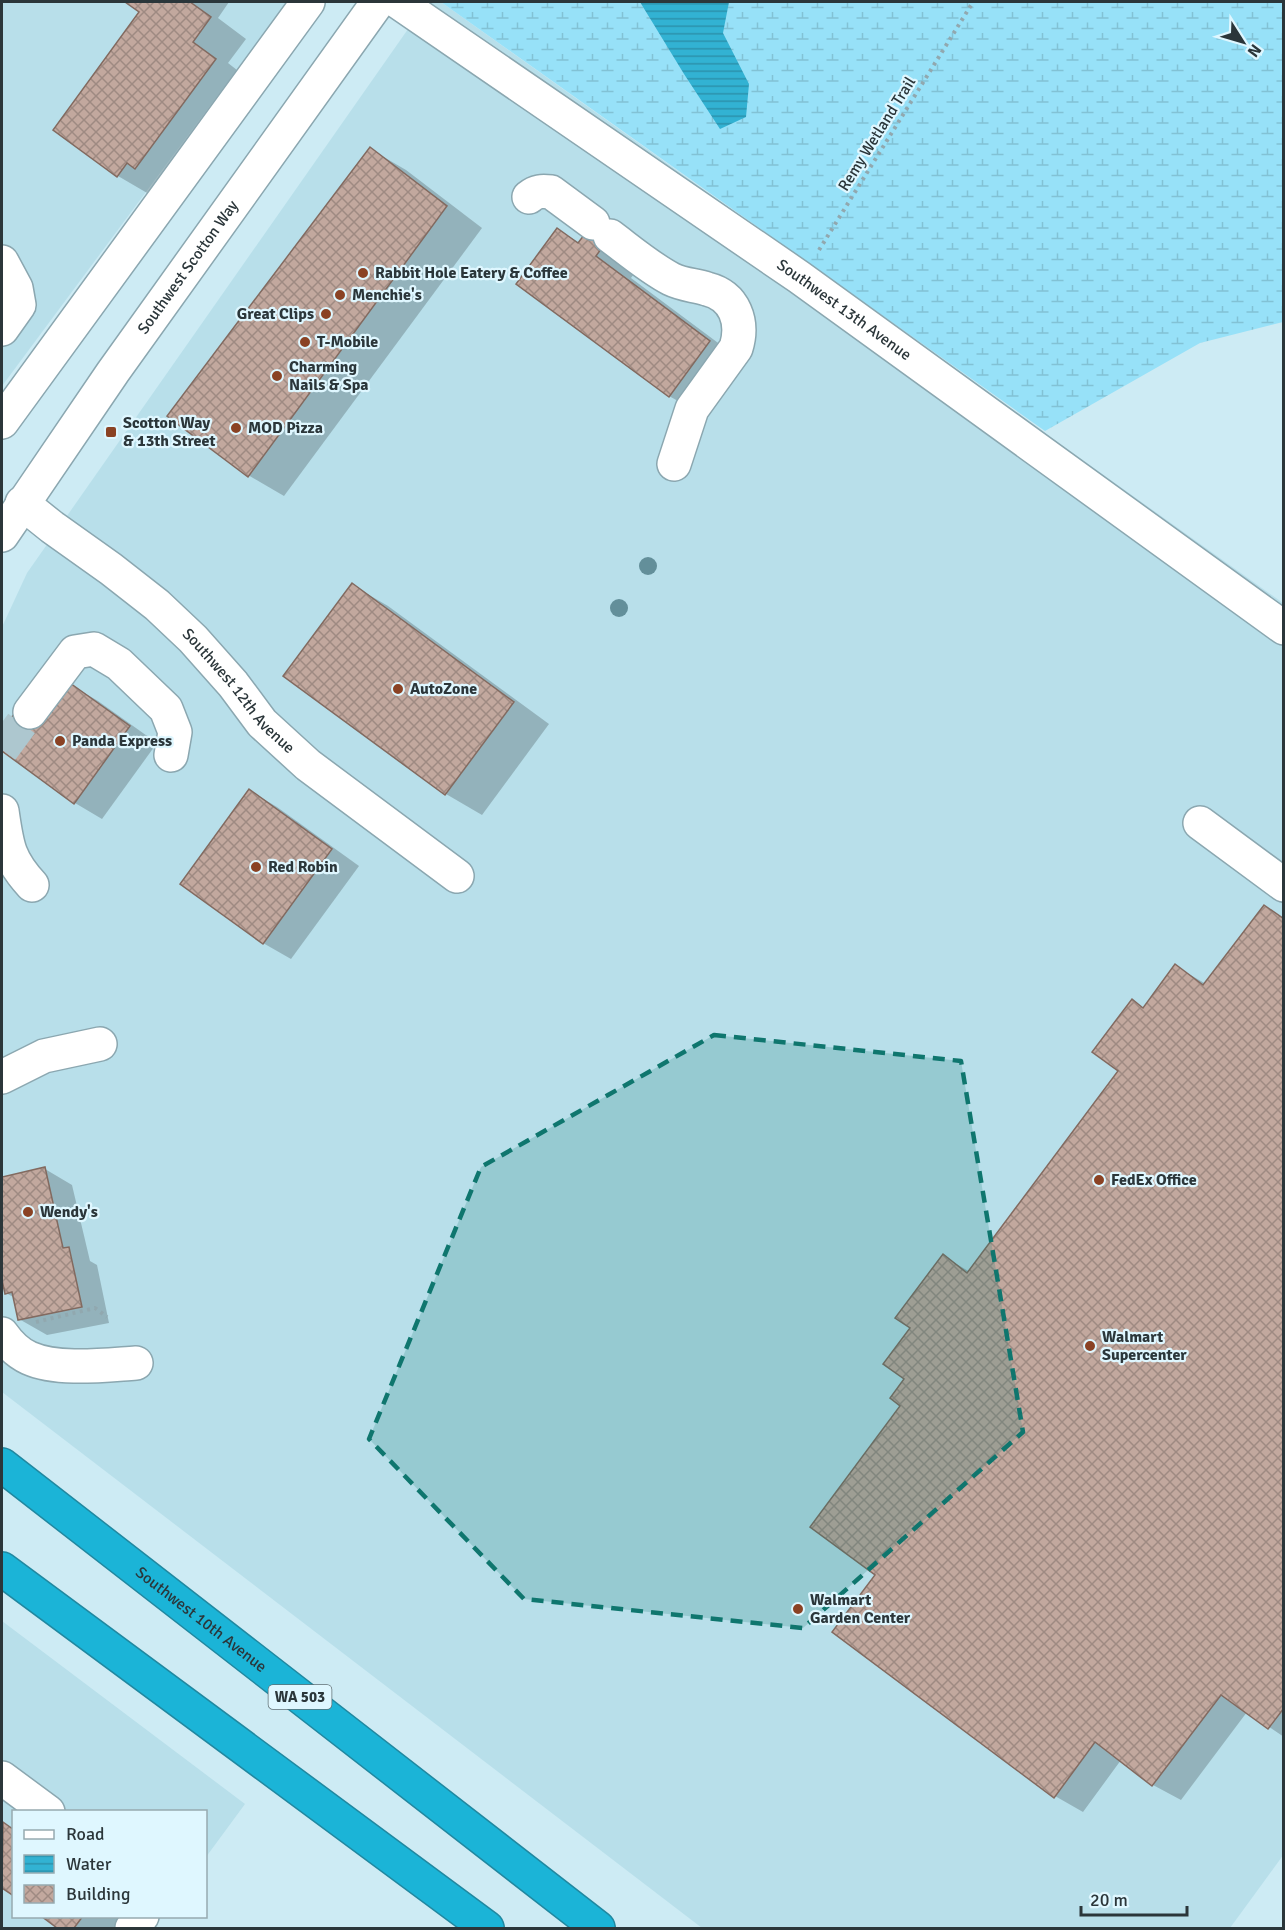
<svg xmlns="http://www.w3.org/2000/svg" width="1285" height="1930" viewBox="0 0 1285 1930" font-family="Signika,sans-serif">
	<defs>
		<pattern id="wetland-marsh" width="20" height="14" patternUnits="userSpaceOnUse" patternTransform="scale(1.5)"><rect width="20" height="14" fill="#97e1f8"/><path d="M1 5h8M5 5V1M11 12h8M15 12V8" fill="none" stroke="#82c2d5"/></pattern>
		<pattern id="water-rules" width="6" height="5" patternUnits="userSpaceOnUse" patternTransform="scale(1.5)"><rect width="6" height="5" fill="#32b2d3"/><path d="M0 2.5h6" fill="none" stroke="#2b92ac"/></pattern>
		<pattern id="building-cross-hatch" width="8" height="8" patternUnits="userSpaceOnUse" patternTransform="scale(1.5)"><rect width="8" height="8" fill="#c2a89e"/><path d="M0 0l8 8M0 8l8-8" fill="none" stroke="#9e8a82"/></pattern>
	</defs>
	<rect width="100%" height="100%" fill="#cdebf4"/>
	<!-- built -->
	<g fill="#b8dfea">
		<path d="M 2,2 L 287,2 L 2,386 Z"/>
		<path d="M 427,2 L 441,2 L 1283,603 L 1284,1854 L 1230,1928 L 702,1928 L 2,1392 L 2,627 L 27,573 Z"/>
		<path d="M 2,1621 L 245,1804 L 206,1857 L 206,1812 L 14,1812 L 14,1916 L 161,1917 L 152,1928 L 2,1928 Z"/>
	</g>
	<!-- wetland -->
	<path fill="url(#wetland-marsh)" d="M 441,2 L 1283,2 L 1283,322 L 1200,343 L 1045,431 Z"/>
	<!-- water -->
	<path fill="url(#water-rules)" d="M 640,2 L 729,2 L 723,33 L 749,84 L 746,117 L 720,129 L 684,74 Z"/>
	<!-- shadow -->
	<g fill="#0003">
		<path d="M 127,2 L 229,2 L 218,18 L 246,39 L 228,63 L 251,81 L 154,197 L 118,176 L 55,130 L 141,12 Z"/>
		<path d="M 370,149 L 406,170 L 482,228 L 284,496 L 248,475 Z"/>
		<path d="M 558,230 L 580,243 L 649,253 L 631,278 L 745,363 L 705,416 L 669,396 Z"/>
		<path d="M 352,585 L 388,606 L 549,724 L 482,815 L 446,794 L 285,676 Z"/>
		<path d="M 71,685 L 98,701 L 157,743 L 102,819 L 75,803 L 2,750 L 2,734 L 21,706 Z"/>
		<path d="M 250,791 L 277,807 L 359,866 L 291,959 L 263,943 Z"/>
		<path d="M 1265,907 L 1284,918 L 1284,1737 L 1247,1712 L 1181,1800 L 1153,1785 L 1121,1760 L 1083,1812 L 1055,1796 L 877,1575 L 902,1405 L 912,1328 L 943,1256 L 970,1272 L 1120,1071 L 1132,1001 L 1144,1008 L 1175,966 L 1206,984 Z"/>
		<path d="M 45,1169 L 72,1185 L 90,1261 L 97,1265 L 109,1323 L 47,1335 L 19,1319 L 15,1298 L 6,1293 L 2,1273 L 2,1179 Z"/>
		<path d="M 3,1824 L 14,1895 L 2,1886 Z"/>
		<path d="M 43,1916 L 138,1916 L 129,1928 L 60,1928 Z"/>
	</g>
	<!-- building -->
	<g fill="url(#building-cross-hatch)" stroke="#826a60" stroke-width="1.5">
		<path d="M 125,2 L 190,2 L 211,17 L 193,42 L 216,59 L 135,169 L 127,163 L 117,177 L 53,130 L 139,12 Z"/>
		<path d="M 370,147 L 447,206 L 248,477 L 167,416 Z"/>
		<path d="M 597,218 L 614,231 L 596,256 L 710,341 L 669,397 L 516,284 L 557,228 L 578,243 Z"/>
		<path d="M 352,583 L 514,702 L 445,795 L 283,676 Z"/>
		<path d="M 70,683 L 130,726 L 74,804 L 2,751 L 2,731 L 21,704 Z"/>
		<path d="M 249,789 L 332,849 L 263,944 L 180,884 Z"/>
		<path d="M 1264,905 L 1284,919 L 1284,1708 L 1268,1729 L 1221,1695 L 1152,1786 L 1095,1742 L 1054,1798 L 832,1632 L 875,1575 L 810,1527 L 900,1406 L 890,1398 L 904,1379 L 883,1364 L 910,1328 L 895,1318 L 943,1254 L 967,1273 L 1118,1071 L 1092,1052 L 1132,999 L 1143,1008 L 1175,964 L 1203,985 Z"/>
		<path d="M 45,1167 L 63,1248 L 69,1247 L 82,1307 L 18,1320 L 12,1292 L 5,1294 L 2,1280 L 2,1177 Z"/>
		<path d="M 3,1822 L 14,1830 L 14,1896 L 2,1888 Z"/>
		<path d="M 41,1916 L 83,1916 L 74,1928 L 57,1928 Z"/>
	</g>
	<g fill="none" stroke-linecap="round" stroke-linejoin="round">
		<!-- minor-tunnel -->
		<path stroke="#adc7cf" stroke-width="33" stroke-dasharray="33 16" stroke-linecap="butt" d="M 2,750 L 30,712"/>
		<!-- minor casing -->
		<g stroke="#8ba7b0" stroke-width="36">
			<g id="minor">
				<path id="s1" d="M 398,2 L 799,277 L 1284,628"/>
				<path d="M 529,197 C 536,191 542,191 551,192 L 593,223"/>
				<path d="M 610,236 C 630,251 650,268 671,279 C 683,285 695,285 707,289 C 735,296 744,322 736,348 L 692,409 L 674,464"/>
				<path d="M 2,262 L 16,288 L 19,305 L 2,329"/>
				<path d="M 2,422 L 308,2"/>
				<path id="s2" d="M 22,503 L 52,527 L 111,569 L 157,605 L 193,639 L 233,684 L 262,723 L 308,765 L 457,876"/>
				<path id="s3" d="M 2,535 L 113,372 L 378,2"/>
				<path d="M 30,712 L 75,652 L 94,649 L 119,664 L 166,709 L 175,732 L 171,755"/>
				<path d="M 2,811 C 7,845 8,859 32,885"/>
				<path d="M 1200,823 L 1284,885"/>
				<path d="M 2,1077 L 44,1056 L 100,1044"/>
				<path d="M 2,1334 C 9,1344 18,1353 29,1358 C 58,1371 105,1365 136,1363"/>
				<path d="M 2,1778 L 48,1812"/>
				<path d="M 132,1928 L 142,1916"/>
			</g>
		</g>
		<!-- highway casing -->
		<g stroke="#2188a0" stroke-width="36">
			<g id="highway">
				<path id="s4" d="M 2,1465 L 598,1928"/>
				<path d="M 2,1569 L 487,1928"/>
			</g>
		</g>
		<!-- path -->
		<g stroke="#91a8af" stroke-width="4" stroke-dasharray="3 4.5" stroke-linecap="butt">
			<path d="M 819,250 L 973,2"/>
			<path d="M 36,1322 L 95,1308 L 107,1317"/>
		</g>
		<!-- minor -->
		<use href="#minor" stroke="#fff" stroke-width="33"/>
		<!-- highway -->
		<use href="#highway" stroke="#1bb4d7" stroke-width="33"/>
	</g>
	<!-- trees -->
	<g fill="#638f9a">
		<circle cx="648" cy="566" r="9"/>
		<circle cx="619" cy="608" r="9"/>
	</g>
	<!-- marked area -->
	<path fill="#0f766e" fill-opacity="0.2" stroke="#0f766e" stroke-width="4.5" stroke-dasharray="12 8" stroke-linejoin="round" d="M 714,1035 L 961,1061 L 1023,1432 L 803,1628 L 524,1599 L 369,1439 L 481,1167 Z"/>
	<!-- markers -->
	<g fill="#8a4224" stroke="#dff7ff" stroke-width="2">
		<circle cx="363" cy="273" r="6"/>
		<circle cx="340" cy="295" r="6"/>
		<circle cx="326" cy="314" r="6"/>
		<circle cx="305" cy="342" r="6"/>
		<circle cx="277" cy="376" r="6"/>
		<circle cx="236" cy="428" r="6"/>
		<rect x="105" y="426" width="12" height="12" rx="3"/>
		<circle cx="398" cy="689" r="6"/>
		<circle cx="60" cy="741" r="6"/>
		<circle cx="256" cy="867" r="6"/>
		<circle cx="1099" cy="1180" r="6"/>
		<circle cx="28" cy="1212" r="6"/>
		<circle cx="1090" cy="1346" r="6"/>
		<circle cx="798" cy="1609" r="6"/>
	</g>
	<g text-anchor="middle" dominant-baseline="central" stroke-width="4.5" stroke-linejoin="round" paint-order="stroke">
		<!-- shield labels -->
		<rect fill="#dff7ff" stroke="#617075" stroke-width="1.5" x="268.5" y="1685" width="63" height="24" rx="4.5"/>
		<g font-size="15" font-weight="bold" fill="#2b363a">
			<text x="300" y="1697">WA 503</text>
		</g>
		<!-- street labels -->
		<g font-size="16" fill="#2b363a" stroke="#dff7ff">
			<text transform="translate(877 134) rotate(-58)">Remy Wetland Trail</text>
			<text stroke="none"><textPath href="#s3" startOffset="326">Southwest Scotton Way</textPath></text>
			<text stroke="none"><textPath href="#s1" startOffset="542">Southwest 13th Avenue</textPath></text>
			<text stroke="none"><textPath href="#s2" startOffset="288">Southwest 12th Avenue</textPath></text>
			<text stroke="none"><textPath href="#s4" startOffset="252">Southwest 10th Avenue</textPath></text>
		</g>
		<!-- poi labels -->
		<g font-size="16" font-weight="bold" fill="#2b363a" stroke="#dff7ff" text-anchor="start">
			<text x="375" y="273">Rabbit Hole Eatery &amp; Coffee</text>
			<text x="352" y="295">Menchie's</text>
			<text x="314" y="314" text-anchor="end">Great Clips</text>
			<text x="317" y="342">T-Mobile</text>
			<text x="289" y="367">Charming<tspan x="289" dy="18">Nails &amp; Spa</tspan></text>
			<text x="123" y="423">Scotton Way<tspan x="123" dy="18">&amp; 13th Street</tspan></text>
			<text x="248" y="428">MOD Pizza</text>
			<text x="410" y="689">AutoZone</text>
			<text x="72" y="741">Panda Express</text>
			<text x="268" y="867">Red Robin</text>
			<text x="1111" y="1180">FedEx Office</text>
			<text x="40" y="1212">Wendy's</text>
			<text x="1102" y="1337">Walmart<tspan x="1102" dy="18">Supercenter</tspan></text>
			<text x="810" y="1600">Walmart<tspan x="810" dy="18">Garden Center</tspan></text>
		</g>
	</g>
	<!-- border -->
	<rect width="1285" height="1930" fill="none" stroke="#2b363a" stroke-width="6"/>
	<!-- legend -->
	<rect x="12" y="1810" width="195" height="108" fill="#dff7ff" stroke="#97aab0" stroke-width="1.5"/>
	<rect x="24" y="1830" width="30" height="9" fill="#ffffff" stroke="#97aab0" stroke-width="1.5"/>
	<text x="66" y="1840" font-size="18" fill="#2b363a">Road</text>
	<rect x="24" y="1855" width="30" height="18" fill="url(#water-rules)" stroke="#97aab0" stroke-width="1.5"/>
	<text x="66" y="1870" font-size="18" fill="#2b363a">Water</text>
	<rect x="24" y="1885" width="30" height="18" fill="url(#building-cross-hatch)" stroke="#97aab0" stroke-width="1.5"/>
	<text x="66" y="1900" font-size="18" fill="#2b363a">Building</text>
	<!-- north arrow -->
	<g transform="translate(1243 42) rotate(127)" stroke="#dff7ff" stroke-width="4.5" paint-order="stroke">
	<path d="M0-4.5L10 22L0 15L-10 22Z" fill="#2b363a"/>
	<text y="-9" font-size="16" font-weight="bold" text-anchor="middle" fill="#2b363a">N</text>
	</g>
	<!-- scale -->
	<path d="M1081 1906v9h106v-9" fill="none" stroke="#2b363a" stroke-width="3"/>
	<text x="1090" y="1906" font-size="18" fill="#2b363a" stroke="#dff7ff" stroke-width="4.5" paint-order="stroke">20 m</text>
</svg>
